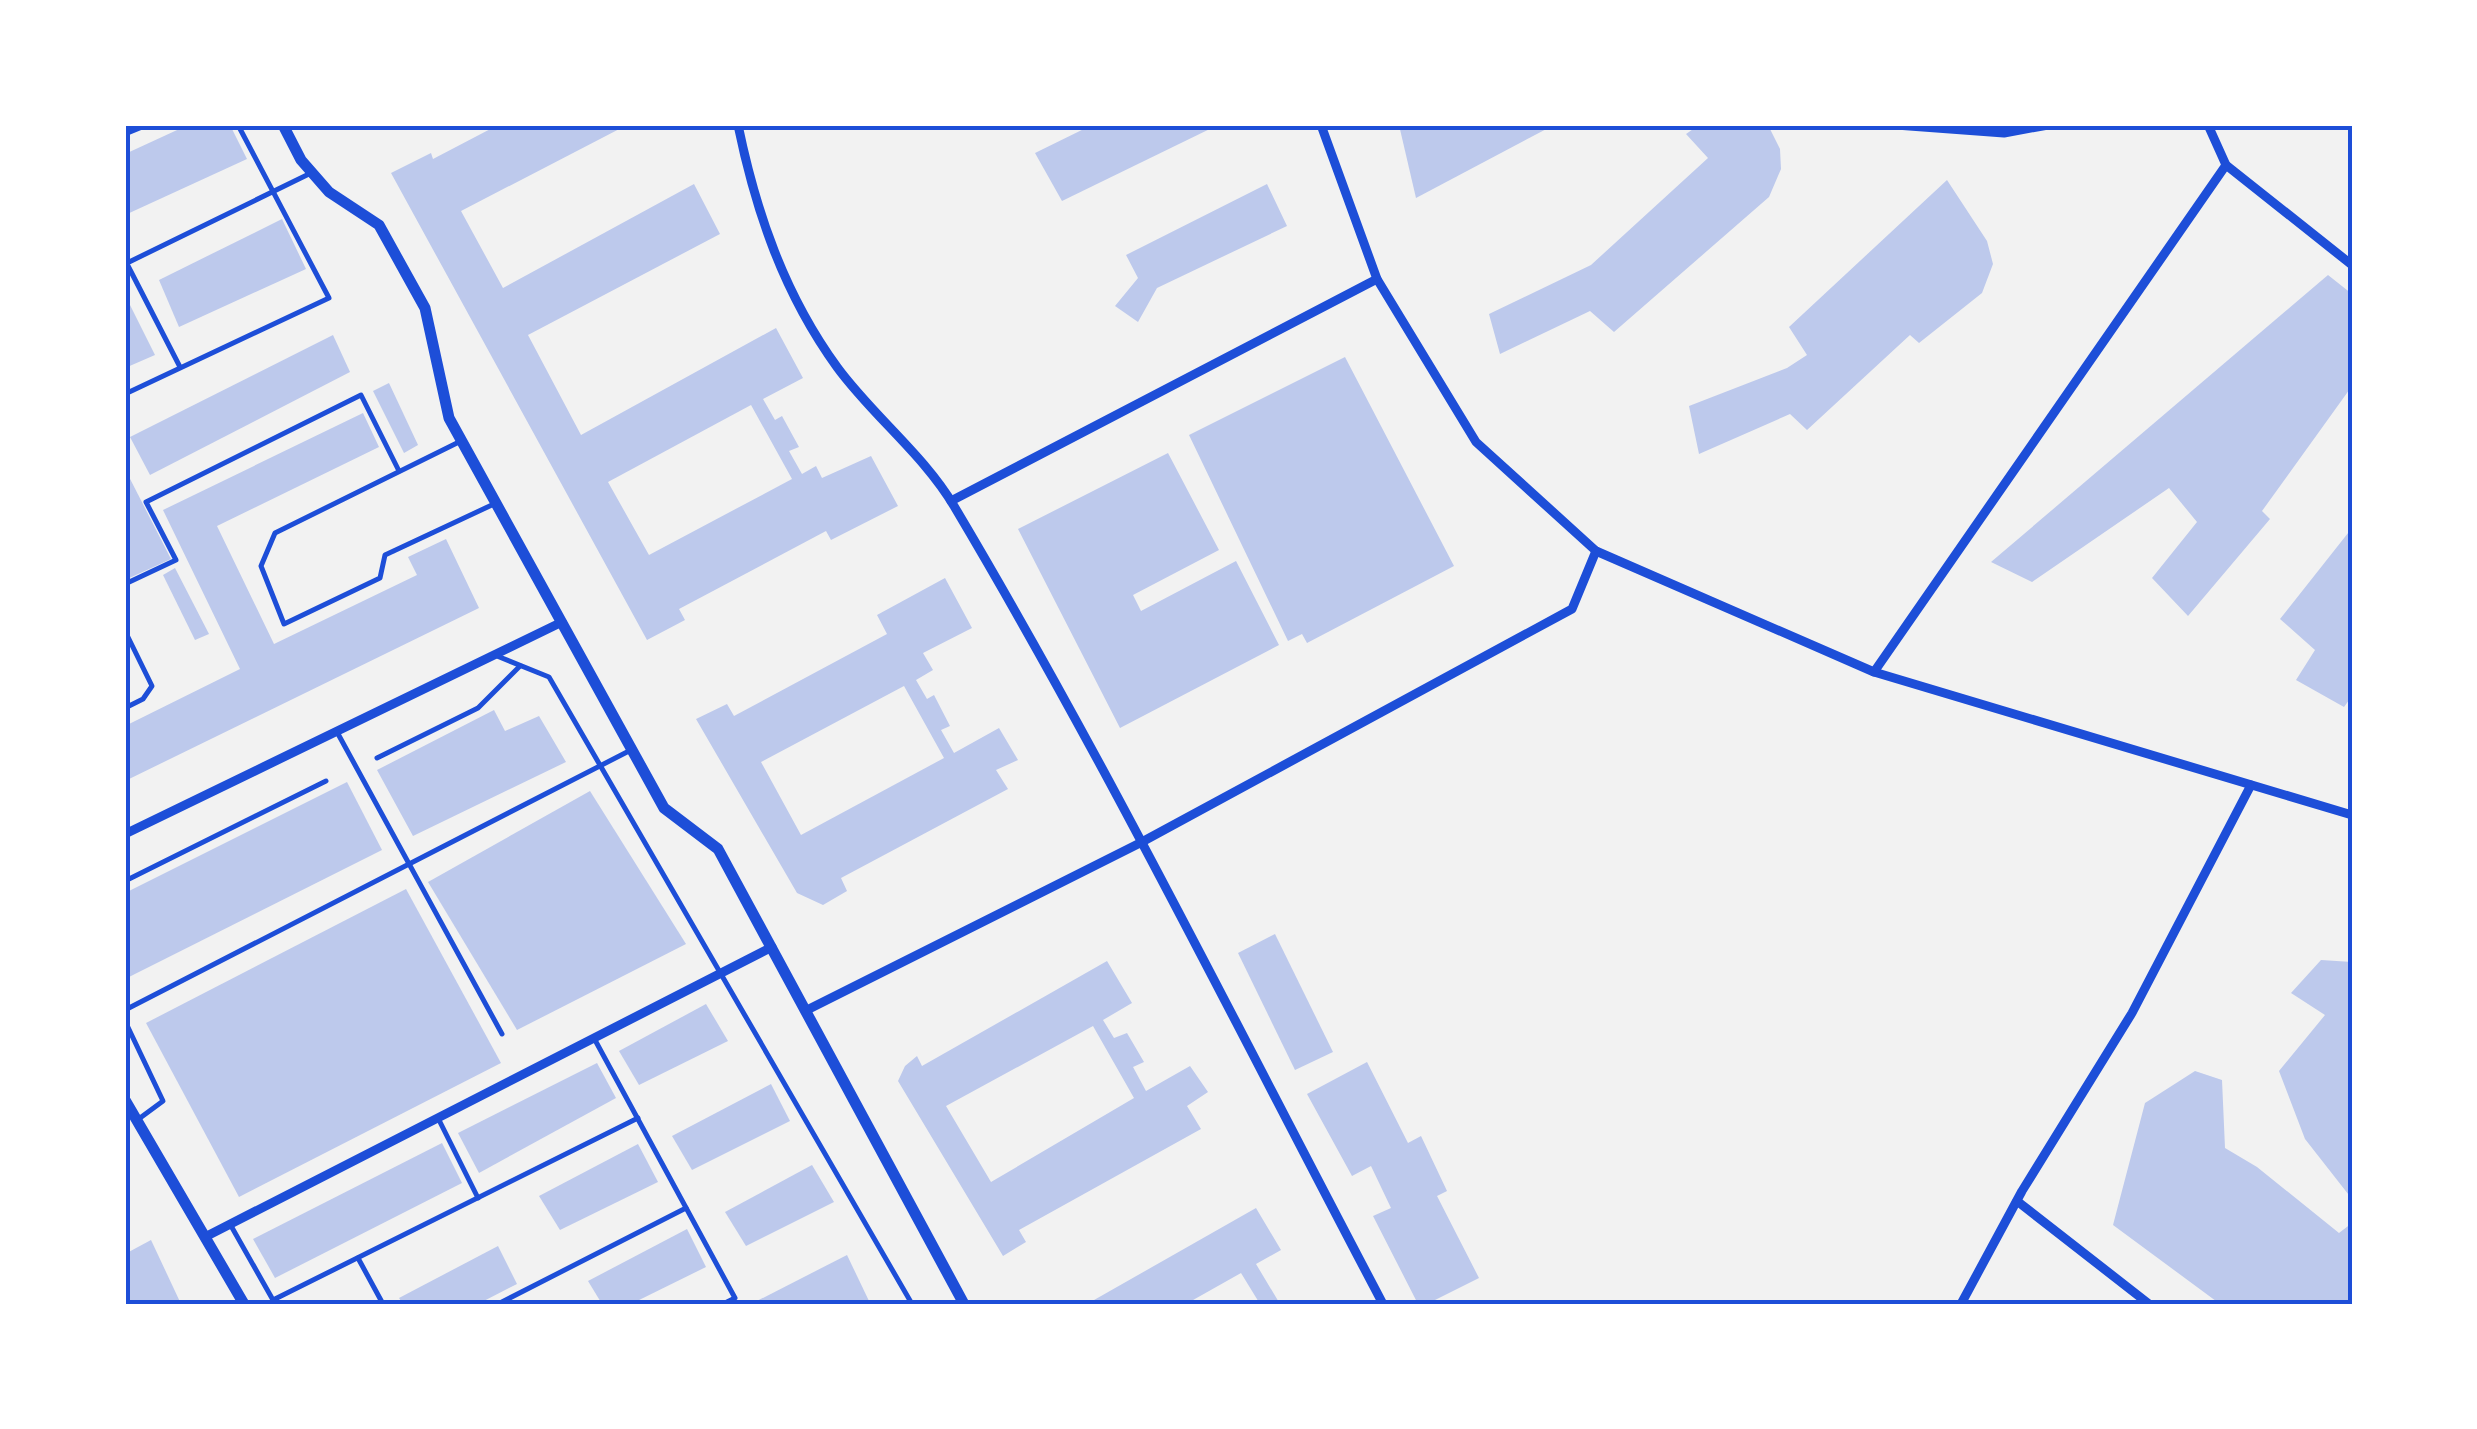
<svg xmlns="http://www.w3.org/2000/svg" width="2477" height="1429" viewBox="0 0 2477 1429" font-family="'Fira Sans',sans-serif">
	<rect width="100%" height="100%" fill="#f2f2f2"/>
	<!-- building -->
	<g fill="#bdc9ec" fill-rule="evenodd">
		<path d="M 188,125 L 230,125 L 247,159 L 125,215 L 125,154 Z"/>
		<path d="M 498,125 L 627,125 L 461,211 L 503,288 L 694,184 L 720,234 L 528,335 L 581,435 L 776,328 L 803,378 L 763,399 L 775,420 L 782,416 L 799,447 L 789,451 L 802,474 L 816,466 L 822,478 L 871,456 L 898,506 L 831,540 L 826,531 L 679,609 L 685,620 L 647,640 L 391,173 L 431,153 L 433,159 ZM 751,405 L 792,479 L 649,555 L 608,482 Z"/>
		<path d="M 1092,125 L 1218,125 L 1062,201 L 1035,153 Z"/>
		<path d="M 1399,125 L 1554,125 L 1416,198 Z"/>
		<path d="M 1699,125 L 1769,127 L 1780,149 L 1781,169 L 1769,197 L 1614,332 L 1590,311 L 1500,354 L 1489,314 L 1591,265 L 1708,158 L 1686,134 Z"/>
		<path d="M 1947,180 L 1987,241 L 1993,264 L 1982,293 L 1919,343 L 1910,335 L 1807,430 L 1790,414 L 1699,454 L 1689,406 L 1787,368 L 1807,355 L 1789,327 Z"/>
		<path d="M 1267,184 L 1287,226 L 1157,288 L 1138,322 L 1115,306 L 1138,278 L 1126,255 Z"/>
		<path d="M 282,219 L 306,269 L 179,327 L 159,280 Z"/>
		<path d="M 2328,275 L 2352,294 L 2352,386 L 2262,511 L 2270,519 L 2188,616 L 2152,578 L 2197,522 L 2169,488 L 2032,582 L 1991,562 Z"/>
		<path d="M 130,305 L 155,355 L 125,368 L 125,308 Z"/>
		<path d="M 333,335 L 350,372 L 150,475 L 130,437 Z"/>
		<path d="M 1345,357 L 1454,566 L 1307,643 L 1302,634 L 1288,641 L 1189,435 Z"/>
		<path d="M 389,383 L 418,445 L 404,453 L 373,391 Z"/>
		<path d="M 363,413 L 379,447 L 217,526 L 274,644 L 417,575 L 408,557 L 446,539 L 479,608 L 125,781 L 125,726 L 240,669 L 163,510 Z"/>
		<path d="M 1168,453 L 1219,550 L 1133,595 L 1141,611 L 1236,561 L 1279,645 L 1120,728 L 1018,529 Z"/>
		<path d="M 125,469 L 171,559 L 125,580 Z"/>
		<path d="M 2352,528 L 2352,696 L 2344,707 L 2296,680 L 2315,650 L 2280,619 Z"/>
		<path d="M 175,568 L 209,634 L 195,640 L 163,575 Z"/>
		<path d="M 945,578 L 972,628 L 923,653 L 933,670 L 916,680 L 927,699 L 934,695 L 950,726 L 941,730 L 954,753 L 999,728 L 1018,760 L 996,770 L 1008,789 L 841,878 L 847,891 L 823,905 L 797,893 L 696,719 L 727,704 L 734,716 L 887,634 L 877,615 ZM 904,686 L 944,758 L 801,835 L 761,762 Z"/>
		<path d="M 494,710 L 505,731 L 539,716 L 566,762 L 413,836 L 377,770 Z"/>
		<path d="M 347,782 L 382,850 L 125,979 L 125,893 Z"/>
		<path d="M 590,791 L 686,944 L 517,1030 L 428,882 Z"/>
		<path d="M 406,889 L 501,1063 L 239,1197 L 146,1023 Z"/>
		<path d="M 1275,934 L 1333,1052 L 1295,1070 L 1238,953 Z"/>
		<path d="M 2321,960 L 2352,962 L 2352,1199 L 2305,1139 L 2279,1071 L 2325,1015 L 2291,993 Z"/>
		<path d="M 1107,961 L 1132,1003 L 1103,1020 L 1114,1038 L 1127,1033 L 1144,1062 L 1133,1067 L 1146,1091 L 1190,1066 L 1208,1092 L 1187,1106 L 1201,1129 L 1019,1230 L 1026,1242 L 1003,1256 L 898,1081 L 905,1066 L 917,1056 L 922,1066 ZM 1093,1026 L 1134,1098 L 991,1182 L 946,1106 Z"/>
		<path d="M 706,1004 L 728,1041 L 639,1085 L 619,1051 Z"/>
		<path d="M 1367,1062 L 1408,1143 L 1421,1136 L 1447,1191 L 1437,1196 L 1479,1278 L 1427,1304 L 1418,1304 L 1373,1216 L 1391,1208 L 1371,1166 L 1352,1176 L 1307,1094 Z"/>
		<path d="M 597,1063 L 616,1098 L 479,1173 L 458,1133 Z"/>
		<path d="M 2195,1071 L 2222,1080 L 2225,1148 L 2257,1167 L 2339,1233 L 2352,1223 L 2352,1304 L 2220,1304 L 2113,1225 L 2145,1103 Z"/>
		<path d="M 771,1084 L 790,1121 L 692,1170 L 672,1136 Z"/>
		<path d="M 442,1143 L 462,1183 L 275,1278 L 253,1239 Z"/>
		<path d="M 638,1144 L 658,1182 L 560,1230 L 539,1196 Z"/>
		<path d="M 812,1165 L 834,1202 L 746,1246 L 725,1212 Z"/>
		<path d="M 1256,1208 L 1281,1250 L 1256,1264 L 1280,1304 L 1260,1304 L 1241,1273 L 1186,1304 L 1087,1304 Z"/>
		<path d="M 687,1229 L 706,1267 L 631,1304 L 602,1304 L 588,1281 Z"/>
		<path d="M 151,1240 L 181,1304 L 125,1304 L 125,1254 Z"/>
		<path d="M 498,1246 L 517,1284 L 478,1304 L 403,1304 L 399,1298 Z"/>
		<path d="M 847,1255 L 869,1301 L 751,1304 Z"/>
	</g>
	<g fill="none" stroke-linecap="round" stroke-linejoin="round">
		<!-- service -->
		<g stroke="#1d4ed8" stroke-width="5">
			<path d="M 125,134 L 147,125"/>
			<path d="M 125,260 L 180,367"/>
			<path d="M 125,264 L 311,173"/>
			<path d="M 125,394 L 329,298 L 238,125"/>
			<path d="M 459,442 L 275,533 L 261,566 L 284,624 L 380,578 L 385,555 L 494,504"/>
			<path d="M 125,584 L 176,560 L 146,502 L 361,395 L 399,471"/>
			<path d="M 125,631 L 152,686 L 143,699 L 125,708"/>
			<path d="M 497,656 L 549,677 L 912,1304"/>
			<path d="M 337,732 L 502,1034"/>
			<path d="M 377,758 L 478,708 L 520,666"/>
			<path d="M 125,881 L 326,781"/>
			<path d="M 125,1010 L 629,751"/>
			<path d="M 125,1021 L 163,1101 L 140,1118"/>
			<path d="M 595,1040 L 735,1298 L 723,1304"/>
			<path d="M 438,1118 L 478,1198"/>
			<path d="M 230,1224 L 273,1300 L 638,1118"/>
			<path d="M 358,1258 L 383,1304"/>
			<path d="M 498,1304 L 686,1208"/>
		</g>
		<!-- minor -->
		<g stroke="#1d4ed8" stroke-width="9">
			<path d="M 738,125 C 756,212 784,294 837,367 C 872,415 924,455 954,506 C 1108,765 1242,1037 1383,1304"/>
			<path d="M 1321,125 L 1377,279 L 1476,442 L 1596,551 L 1874,672 L 2352,815"/>
			<path d="M 1896,125 L 2004,133 L 2048,125"/>
			<path d="M 2208,125 L 2226,165 L 2352,265"/>
			<path d="M 951,501 L 1377,279"/>
			<path d="M 1874,672 L 2226,165"/>
			<path d="M 125,834 L 562,622"/>
			<path d="M 807,1010 L 1140,843 L 1572,609 L 1596,551"/>
			<path d="M 2017,1201 L 2149,1304"/>
			<path d="M 205,1237 L 772,947"/>
			<path d="M 1961,1304 L 2022,1191 L 2132,1013 L 2251,785"/>
		</g>
		<!-- tertiary -->
		<g stroke="#1d4ed8" stroke-width="11">
			<path d="M 283,125 L 301,160 L 329,192 L 379,225 L 425,308 L 449,418 L 664,808 L 718,849 L 964,1304"/>
			<path d="M 125,1100 L 244,1304"/>
		</g>
	</g>
	<!-- border -->
	<rect width="2477" height="1429" fill="none" stroke="#ffffff" stroke-width="255"/>
	<rect x="128" y="128" width="2222" height="1174" fill="none" stroke="#1d4ed8" stroke-width="4"/>
</svg>
